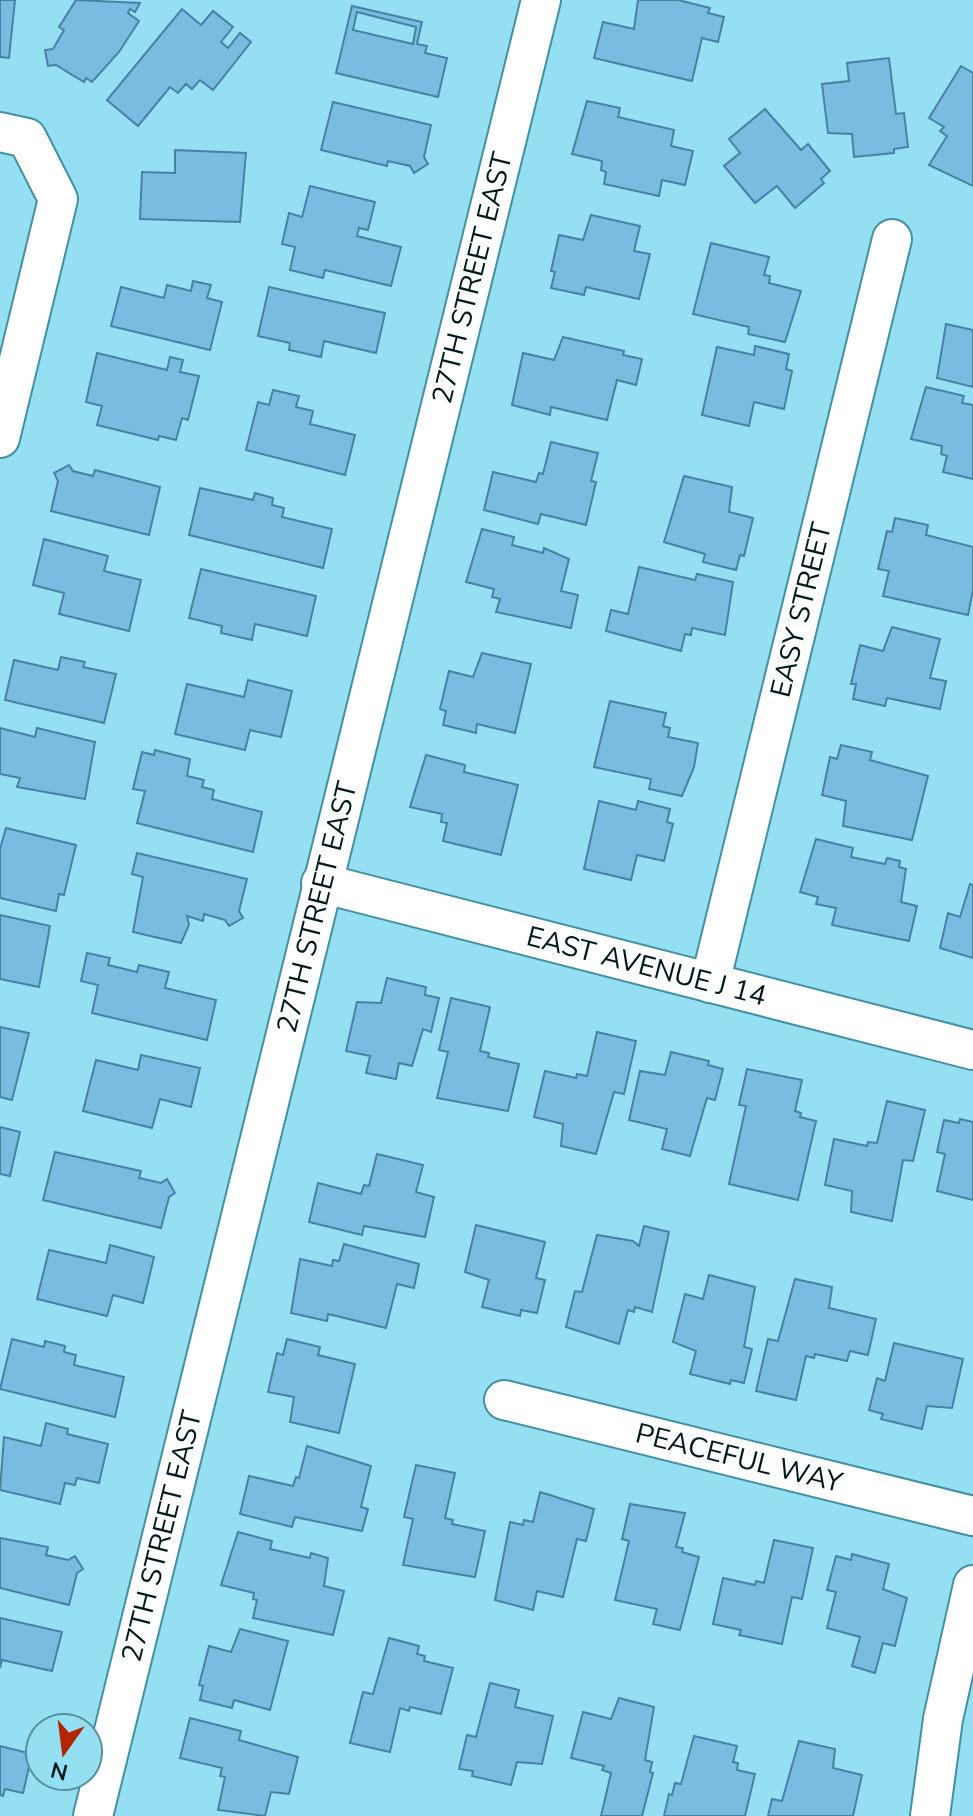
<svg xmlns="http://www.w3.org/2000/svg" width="973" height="1816" viewBox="0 0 973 1816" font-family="'Nunito Sans',sans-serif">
	<rect width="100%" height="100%" fill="#94e0f2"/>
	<!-- building -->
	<g fill="#79bce1" stroke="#4682a2" stroke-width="2" fill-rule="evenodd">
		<path d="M 0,0 L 15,0 L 9,58 L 0,57 Z"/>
		<path d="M 76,0 L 140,3 L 135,12 L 130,9 L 128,13 L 139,21 L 119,52 L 92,82 L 86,78 L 84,82 L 56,65 L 48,66 L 45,50 L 53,49 L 64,30 L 59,27 Z"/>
		<path d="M 638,0 L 678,0 L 710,8 L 708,13 L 724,17 L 718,42 L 702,38 L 692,81 L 594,58 L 603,22 L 634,29 Z"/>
		<path d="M 352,6 L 422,22 L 417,44 L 427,46 L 425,53 L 447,58 L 438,97 L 336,73 ZM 357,12 L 416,27 L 413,44 L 353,30 Z"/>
		<path d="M 182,9 L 201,25 L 213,11 L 233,27 L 221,42 L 228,48 L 240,33 L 251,42 L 213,90 L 200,80 L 192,89 L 186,84 L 178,93 L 170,87 L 138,126 L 107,100 Z"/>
		<path d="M 889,58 L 896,114 L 904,113 L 908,147 L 894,149 L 894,153 L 854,157 L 852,134 L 828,133 L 822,84 L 849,81 L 847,63 Z"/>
		<path d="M 961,66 L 973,73 L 973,186 L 929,165 L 947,136 L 940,131 L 944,127 L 929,118 Z"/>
		<path d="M 587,101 L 620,108 L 618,117 L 674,130 L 671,146 L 693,151 L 685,185 L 662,180 L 659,196 L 604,184 L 606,172 L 601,170 L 602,161 L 572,154 Z"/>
		<path d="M 333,102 L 431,125 L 424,157 L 428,164 L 414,173 L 410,166 L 388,161 L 387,166 L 321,150 Z"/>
		<path d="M 765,109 L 801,150 L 808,144 L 830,171 L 821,179 L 824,183 L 795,208 L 777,186 L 755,203 L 724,166 L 740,153 L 729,139 Z"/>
		<path d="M 175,150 L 246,153 L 240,222 L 140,219 L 142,172 L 175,173 Z"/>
		<path d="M 310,186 L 375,202 L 368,230 L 359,228 L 357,236 L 401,247 L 391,286 L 325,270 L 323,278 L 290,270 L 295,247 L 282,244 L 289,213 L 302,217 Z"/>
		<path d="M 591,215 L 640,226 L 634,251 L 650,254 L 639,299 L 586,287 L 584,295 L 551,288 L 555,272 L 551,271 L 559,235 L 583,240 Z"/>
		<path d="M 711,243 L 769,257 L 764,275 L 770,276 L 769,283 L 801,291 L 785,342 L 748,334 L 749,327 L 693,314 Z"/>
		<path d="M 193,281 L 211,285 L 207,298 L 222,302 L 210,350 L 111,326 L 121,287 L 164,298 L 167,285 L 191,291 Z"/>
		<path d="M 269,287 L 385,313 L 376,353 L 324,341 L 321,357 L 289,350 L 290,343 L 258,336 Z"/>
		<path d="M 946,324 L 973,330 L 973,387 L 937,378 Z"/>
		<path d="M 563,337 L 624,351 L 623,355 L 642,359 L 636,385 L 617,380 L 607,420 L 551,407 L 550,415 L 512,405 L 523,353 L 554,360 Z"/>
		<path d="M 755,346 L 789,354 L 786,369 L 792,371 L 784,409 L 754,402 L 749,426 L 702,415 L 717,347 L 754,355 Z"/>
		<path d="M 97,353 L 167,370 L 170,357 L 183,360 L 180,372 L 199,376 L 188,420 L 182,418 L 176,440 L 159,436 L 158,440 L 97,425 L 102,406 L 86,402 Z"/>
		<path d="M 926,387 L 964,396 L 962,403 L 973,405 L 973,479 L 943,472 L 947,456 L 941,454 L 942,446 L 911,439 Z"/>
		<path d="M 273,390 L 299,396 L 296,407 L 313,411 L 310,424 L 355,435 L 345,475 L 246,450 L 258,402 L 269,405 Z"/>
		<path d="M 551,442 L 598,453 L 591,481 L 596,482 L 586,525 L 541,514 L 538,524 L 484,510 L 493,472 L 536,482 L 539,473 L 543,474 Z"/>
		<path d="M 69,465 L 73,471 L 93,476 L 95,470 L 160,487 L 149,535 L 51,511 L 58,481 L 54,473 Z"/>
		<path d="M 684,476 L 732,487 L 729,512 L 753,518 L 744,556 L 740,555 L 736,570 L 703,562 L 705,554 L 664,542 Z"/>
		<path d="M 200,488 L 253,500 L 255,493 L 273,498 L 272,505 L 284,508 L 282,517 L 332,529 L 323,568 L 189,535 Z"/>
		<path d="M 895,518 L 928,525 L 926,535 L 973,547 L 973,590 L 968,615 L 883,596 L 889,571 L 878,569 L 887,531 L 892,532 Z"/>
		<path d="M 482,529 L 514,537 L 512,545 L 543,553 L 544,548 L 569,559 L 561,591 L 578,595 L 571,628 L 496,612 L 500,599 L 492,597 L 494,589 L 466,582 Z"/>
		<path d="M 44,539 L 108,556 L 104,571 L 141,580 L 129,631 L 59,614 L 64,593 L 33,585 Z"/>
		<path d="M 639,567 L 695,580 L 697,574 L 733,582 L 725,635 L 692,628 L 691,635 L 685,634 L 681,651 L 606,631 L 611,610 L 628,614 Z"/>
		<path d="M 201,569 L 316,596 L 307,636 L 255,624 L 252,640 L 221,633 L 222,626 L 189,618 Z"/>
		<path d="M 892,627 L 940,639 L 930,678 L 946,681 L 940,709 L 887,698 L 885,706 L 853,699 L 856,684 L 851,684 L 860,645 L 883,651 Z"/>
		<path d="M 482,653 L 531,664 L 515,733 L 477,724 L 476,733 L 443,725 L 446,711 L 440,709 L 449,671 L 473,677 Z"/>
		<path d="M 61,657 L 85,662 L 83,667 L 116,674 L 104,723 L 5,700 L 14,660 L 58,670 Z"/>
		<path d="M 248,680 L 292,691 L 281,737 L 250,730 L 245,750 L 175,734 L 187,684 L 244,697 Z"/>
		<path d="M 610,701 L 666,713 L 663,726 L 670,728 L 668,737 L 698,743 L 694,767 L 682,796 L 649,789 L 651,779 L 594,767 Z"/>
		<path d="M 0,728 L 35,737 L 37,728 L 95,742 L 85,799 L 17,787 L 20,778 L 0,774 Z"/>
		<path d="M 841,745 L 872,752 L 870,760 L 928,776 L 912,840 L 843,826 L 846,801 L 822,795 L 830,757 L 837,759 Z"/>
		<path d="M 155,750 L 190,759 L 187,776 L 204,780 L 202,787 L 214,790 L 212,799 L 262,812 L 253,852 L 137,823 L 145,791 L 133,789 L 142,752 L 154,755 Z"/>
		<path d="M 426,755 L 465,765 L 464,772 L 518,785 L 501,855 L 443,841 L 447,823 L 441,822 L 442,814 L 410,807 Z"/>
		<path d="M 599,801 L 636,810 L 638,801 L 670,809 L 667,822 L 673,824 L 664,861 L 637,855 L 631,880 L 584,869 Z"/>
		<path d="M 6,828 L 76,845 L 64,895 L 59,894 L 56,911 L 0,898 L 0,849 Z"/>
		<path d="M 816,839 L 853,848 L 851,857 L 885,864 L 887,858 L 900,861 L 899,867 L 906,869 L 901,902 L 917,906 L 909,941 L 832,925 L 836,908 L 816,904 L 818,897 L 800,892 Z"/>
		<path d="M 137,853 L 247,879 L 239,911 L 243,918 L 229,926 L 225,920 L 204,914 L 203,921 L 187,916 L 189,925 L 181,943 L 133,932 L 143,877 L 132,874 Z"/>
		<path d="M 970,884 L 973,885 L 973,958 L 940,948 L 948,913 L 960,917 Z"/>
		<path d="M 0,915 L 50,926 L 39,987 L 0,979 Z"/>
		<path d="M 87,953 L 110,958 L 108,965 L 137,972 L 139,965 L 169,972 L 165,988 L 216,1000 L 207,1040 L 92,1013 L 98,985 L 81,981 Z"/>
		<path d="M 387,978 L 426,987 L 425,995 L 439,998 L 431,1032 L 423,1029 L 412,1066 L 399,1063 L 396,1079 L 366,1073 L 370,1056 L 346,1051 L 357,1002 L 381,1003 Z"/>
		<path d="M 451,998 L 490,1007 L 480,1051 L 489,1053 L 488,1057 L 519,1064 L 508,1111 L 437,1098 L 448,1052 L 439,1050 Z"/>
		<path d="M 0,1027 L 29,1033 L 12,1100 L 0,1097 Z"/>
		<path d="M 597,1032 L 636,1041 L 624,1094 L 614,1092 L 596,1154 L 561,1146 L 563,1124 L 534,1117 L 545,1071 L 576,1078 L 577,1074 L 587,1076 Z"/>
		<path d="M 671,1052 L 709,1061 L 708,1065 L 723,1069 L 715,1100 L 707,1098 L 690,1156 L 662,1149 L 667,1129 L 629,1120 L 640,1071 L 665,1075 Z"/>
		<path d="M 141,1055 L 200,1068 L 191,1107 L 160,1099 L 152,1128 L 83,1111 L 96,1060 L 138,1070 Z"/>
		<path d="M 747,1069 L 802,1080 L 795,1111 L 801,1113 L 800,1117 L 816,1121 L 798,1200 L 729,1184 L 746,1106 L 739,1105 Z"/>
		<path d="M 887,1101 L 925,1110 L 913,1161 L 903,1160 L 892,1221 L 851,1212 L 852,1191 L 825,1185 L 834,1139 L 867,1146 L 868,1142 L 877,1143 Z"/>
		<path d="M 960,1119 L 973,1122 L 973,1200 L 937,1191 L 945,1154 L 937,1152 L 944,1120 L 959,1123 Z"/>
		<path d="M 0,1127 L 20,1132 L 10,1176 L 0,1174 Z"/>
		<path d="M 55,1152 L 141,1171 L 139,1178 L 161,1183 L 167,1179 L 175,1193 L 169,1197 L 161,1228 L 43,1200 Z"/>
		<path d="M 377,1154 L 423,1165 L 416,1192 L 434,1197 L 425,1237 L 364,1226 L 362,1235 L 309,1222 L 318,1183 L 361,1194 L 364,1185 L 369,1186 Z"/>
		<path d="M 476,1225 L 545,1242 L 536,1278 L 545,1280 L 537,1313 L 521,1310 L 520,1316 L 482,1307 L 489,1280 L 465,1272 Z"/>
		<path d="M 644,1226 L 669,1232 L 652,1312 L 635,1307 L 634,1312 L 628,1310 L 619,1344 L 566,1327 L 575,1291 L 582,1292 L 597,1235 L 633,1241 L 639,1246 Z"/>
		<path d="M 344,1244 L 419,1264 L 414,1288 L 397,1284 L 386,1328 L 328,1314 L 327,1321 L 291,1313 L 300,1259 L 332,1266 L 333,1260 L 339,1261 Z"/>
		<path d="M 110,1245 L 154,1257 L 143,1303 L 113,1295 L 107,1316 L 37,1299 L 49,1250 L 106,1263 Z"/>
		<path d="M 709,1275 L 755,1287 L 744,1347 L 752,1349 L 744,1383 L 731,1380 L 730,1384 L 690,1374 L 696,1351 L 673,1342 L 685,1294 L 703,1299 Z"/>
		<path d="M 795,1279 L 832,1287 L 829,1308 L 876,1319 L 868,1355 L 850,1351 L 847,1361 L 815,1354 L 814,1358 L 806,1356 L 796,1400 L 756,1391 L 768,1339 L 778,1341 Z"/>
		<path d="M 12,1339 L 44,1347 L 45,1341 L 65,1346 L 64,1352 L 76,1355 L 74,1365 L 124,1377 L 115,1417 L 0,1389 Z"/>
		<path d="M 287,1339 L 320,1347 L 318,1355 L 355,1364 L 339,1433 L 290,1422 L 294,1397 L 268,1392 L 277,1353 L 283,1355 Z"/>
		<path d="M 894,1343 L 963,1359 L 952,1408 L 927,1406 L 922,1429 L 881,1419 L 883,1414 L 869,1410 L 877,1378 L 885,1381 Z"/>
		<path d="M 46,1423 L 68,1429 L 67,1434 L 108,1444 L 99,1483 L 77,1478 L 75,1485 L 65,1483 L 60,1504 L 0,1490 L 4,1437 L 41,1446 Z"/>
		<path d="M 307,1446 L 371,1466 L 361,1507 L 368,1509 L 362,1531 L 295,1517 L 292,1527 L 240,1514 L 249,1476 L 293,1486 L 296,1477 L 299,1478 Z"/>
		<path d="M 416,1465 L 455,1473 L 445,1518 L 453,1520 L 452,1524 L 485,1531 L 475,1577 L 403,1565 L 413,1519 L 404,1517 Z"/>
		<path d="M 540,1492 L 594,1509 L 586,1541 L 577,1539 L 563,1597 L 537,1591 L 533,1610 L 495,1600 L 510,1522 L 523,1525 L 524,1520 L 533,1522 Z"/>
		<path d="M 630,1504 L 685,1513 L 676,1547 L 683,1548 L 682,1552 L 699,1557 L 680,1630 L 653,1624 L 657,1609 L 615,1600 L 629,1541 L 622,1539 Z"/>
		<path d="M 238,1532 L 272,1541 L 270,1549 L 310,1558 L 311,1553 L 328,1558 L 324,1586 L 344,1591 L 333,1635 L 253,1618 L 257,1600 L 253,1599 L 254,1593 L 221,1585 Z"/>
		<path d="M 0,1538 L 48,1547 L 46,1555 L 68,1560 L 75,1556 L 83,1569 L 77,1573 L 69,1605 L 0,1588 Z"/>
		<path d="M 774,1540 L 813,1548 L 802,1599 L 792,1597 L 782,1644 L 739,1635 L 741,1630 L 713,1624 L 723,1578 L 755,1585 L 756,1581 L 764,1583 Z"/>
		<path d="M 852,1554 L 889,1564 L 883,1589 L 907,1598 L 895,1646 L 883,1643 L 875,1673 L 852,1666 L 860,1637 L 827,1628 L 836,1592 L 827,1590 L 836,1556 L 851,1560 Z"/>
		<path d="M 0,1618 L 62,1632 L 52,1671 L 2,1660 L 0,1668 Z"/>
		<path d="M 240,1629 L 288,1641 L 270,1710 L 234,1700 L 232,1708 L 200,1700 L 203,1686 L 199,1685 L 209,1646 L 231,1652 Z"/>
		<path d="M 389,1638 L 419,1646 L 417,1654 L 425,1656 L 424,1661 L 453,1668 L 441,1714 L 410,1707 L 409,1711 L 400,1708 L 390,1752 L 350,1743 L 363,1692 L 373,1694 Z"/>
		<path d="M 490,1683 L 519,1690 L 515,1707 L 553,1716 L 542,1764 L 517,1762 L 511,1785 L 472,1776 L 473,1771 L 459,1769 L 467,1735 L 476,1737 Z"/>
		<path d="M 619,1698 L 654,1707 L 645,1760 L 652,1762 L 650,1772 L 653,1773 L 642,1816 L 601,1816 L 611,1773 L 602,1770 L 604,1766 L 571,1758 L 583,1712 L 611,1719 Z"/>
		<path d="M 190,1718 L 241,1731 L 239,1740 L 298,1757 L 289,1794 L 271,1792 L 265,1816 L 218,1810 L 225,1777 L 220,1776 L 222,1768 L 180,1758 Z"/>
		<path d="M 694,1736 L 737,1746 L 733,1762 L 738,1763 L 737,1770 L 755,1774 L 745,1816 L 664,1816 L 669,1794 L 672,1795 L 675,1783 L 681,1784 Z"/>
		<path d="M 799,1741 L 835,1749 L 833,1768 L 862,1775 L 853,1816 L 768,1816 L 772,1799 L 782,1801 Z"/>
		<path d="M 0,1746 L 32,1754 L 23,1793 L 5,1789 L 3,1796 L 0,1795 Z"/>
	</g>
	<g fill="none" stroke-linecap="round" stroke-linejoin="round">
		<!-- minor casing -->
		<g stroke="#4390a1" stroke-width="42">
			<g id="minor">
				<path d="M 0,132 L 27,138 L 58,199 L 0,438"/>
				<path id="s1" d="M 321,883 L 973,1050"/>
				<path id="s2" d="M 710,983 L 892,239"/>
				<path id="s3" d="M 504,1400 L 973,1516"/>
				<path id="s4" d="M 93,1816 L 541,0"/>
				<path d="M 930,1816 L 943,1719 L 973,1585"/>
			</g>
		</g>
		<!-- minor -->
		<use href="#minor" stroke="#fff" stroke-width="38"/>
	</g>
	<g text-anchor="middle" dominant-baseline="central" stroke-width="7" stroke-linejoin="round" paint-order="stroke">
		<!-- street labels -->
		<g font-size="28" fill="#01181d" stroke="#94e0f2">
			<text stroke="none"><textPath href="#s4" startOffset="1584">27TH STREET EAST</textPath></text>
			<text stroke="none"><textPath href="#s2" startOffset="384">EASY STREET</textPath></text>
			<text stroke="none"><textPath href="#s4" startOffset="936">27TH STREET EAST</textPath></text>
			<text stroke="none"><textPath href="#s1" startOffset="336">EAST AVENUE J 14</textPath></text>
			<text stroke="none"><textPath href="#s3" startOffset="242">PEACEFUL WAY</textPath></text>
			<text stroke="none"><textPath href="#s4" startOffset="288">27TH STREET EAST</textPath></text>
		</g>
	</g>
	<!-- north arrow -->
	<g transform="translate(64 1752) rotate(194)"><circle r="38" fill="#94e0f2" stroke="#59909d" stroke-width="2"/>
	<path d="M0-6L14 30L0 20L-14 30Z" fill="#b12600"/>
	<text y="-12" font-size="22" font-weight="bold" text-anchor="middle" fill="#01181d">N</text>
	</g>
</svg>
